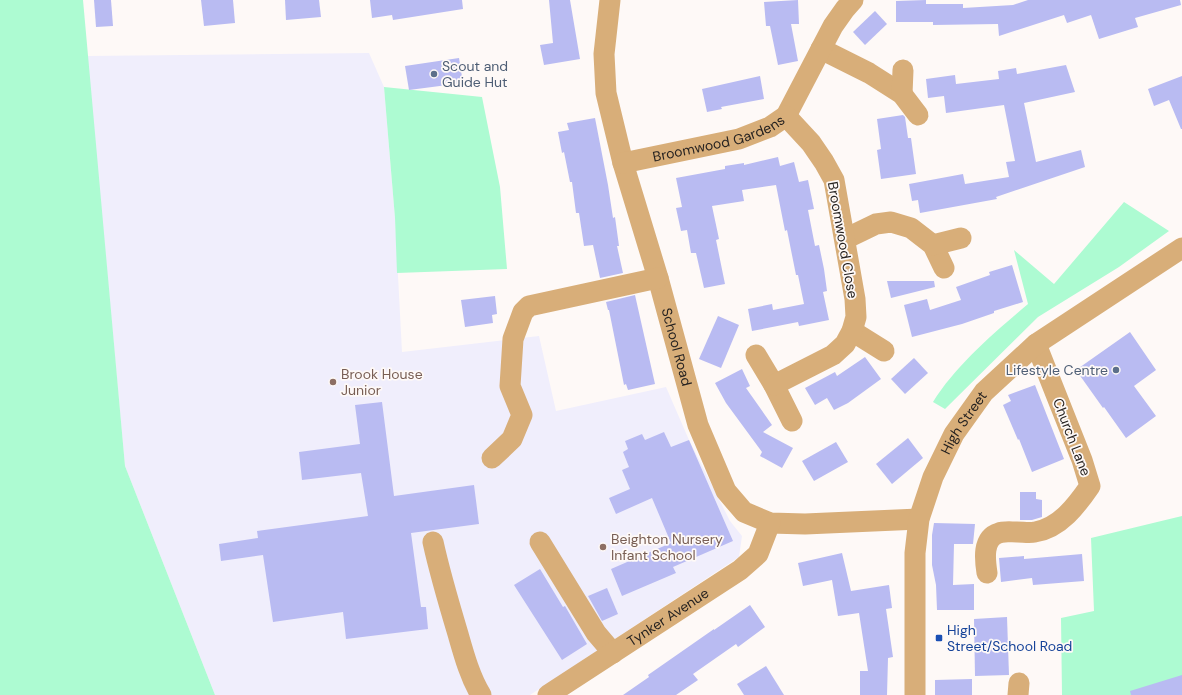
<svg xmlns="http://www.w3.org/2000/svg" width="1182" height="695" viewBox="0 0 1182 695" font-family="'DM Sans',sans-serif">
	<rect width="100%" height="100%" fill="#fef9f7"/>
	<!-- education -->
	<path fill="#f0eefc" d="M 369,53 L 384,87 L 395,218 L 402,352 L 539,336 L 556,411 L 666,387 L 689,440 L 730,521 L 742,536 L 739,557 L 530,695 L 215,695 L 125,466 L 87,56 Z"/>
	<!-- green -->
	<g fill="#adfbd2">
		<path d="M 0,0 L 83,0 L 125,466 L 215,695 L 0,695 Z"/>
		<path d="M 384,87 L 482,97 L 500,187 L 507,269 L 397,273 L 395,218 Z"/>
		<path d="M 1124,202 L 1169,231 L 1119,267 L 1038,317 L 945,409 L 933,402 C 956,365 995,332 1028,304 L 1014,250 L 1054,284 Z"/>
		<path d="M 1182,516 L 1182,695 L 1062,695 L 1061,618 L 1094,611 L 1091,538 Z"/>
	</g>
	<!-- building -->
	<g fill="#b9bbf2">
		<path d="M 94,0 L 111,0 L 113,26 L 96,27 Z"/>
		<path d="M 201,0 L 233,0 L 235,23 L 204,26 Z"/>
		<path d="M 285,0 L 319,0 L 321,17 L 286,20 Z"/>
		<path d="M 370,0 L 462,0 L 463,9 L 393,20 L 392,15 L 372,18 Z"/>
		<path d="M 549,0 L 570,0 L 580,59 L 544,65 L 540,45 L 553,43 Z"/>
		<path d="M 798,0 L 799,24 L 791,24 L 798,61 L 778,65 L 770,26 L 766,26 L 764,2 Z"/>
		<path d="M 926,0 L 926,4 L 963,4 L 963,8 L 1013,5 L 1028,0 L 1180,0 L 1181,5 L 1135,18 L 1138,27 L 1099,39 L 1091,15 L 1067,23 L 1064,15 L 999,36 L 998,24 L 933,25 L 933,22 L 896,22 L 896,1 Z"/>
		<path d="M 875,11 L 887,24 L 865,45 L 853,32 Z"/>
		<path d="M 459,58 L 463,83 L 409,90 L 405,66 Z"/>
		<path d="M 1066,65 L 1075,92 L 1024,103 L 1036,162 L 1081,150 L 1085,167 L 996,197 L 997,199 L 920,213 L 918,200 L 912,201 L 909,184 L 963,174 L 965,184 L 1009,177 L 1006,162 L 1015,161 L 1004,105 L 946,113 L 944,96 L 928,98 L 926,79 L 955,75 L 956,84 L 999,79 L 998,71 L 1016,68 L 1017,74 Z"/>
		<path d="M 760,76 L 764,99 L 721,107 L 722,109 L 707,112 L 702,89 Z"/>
		<path d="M 1182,76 L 1182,129 L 1181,129 L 1169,100 L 1154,106 L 1148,89 Z"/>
		<path d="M 903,115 L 905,117 L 908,138 L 911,138 L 916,174 L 881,179 L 877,150 L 881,149 L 877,119 Z"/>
		<path d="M 595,118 L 608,185 L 613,218 L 615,217 L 619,246 L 617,246 L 623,273 L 600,278 L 593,245 L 584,246 L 579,213 L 576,213 L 572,182 L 570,182 L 564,152 L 562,153 L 558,132 L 569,130 L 567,123 Z"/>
		<path d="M 778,157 L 780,166 L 794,162 L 799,182 L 808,180 L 814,209 L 808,210 L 815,246 L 819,245 L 824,269 L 827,291 L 823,292 L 829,320 L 799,326 L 798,322 L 752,331 L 748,309 L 772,304 L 773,310 L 804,304 L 798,275 L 796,275 L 787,230 L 785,231 L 776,185 L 742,190 L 744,201 L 712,206 L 719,239 L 716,240 L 725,284 L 704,288 L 696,253 L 691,253 L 687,230 L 681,231 L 676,208 L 682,207 L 676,178 L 725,169 L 725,166 L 744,163 L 744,165 Z"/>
		<path d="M 1012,265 L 1023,302 L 994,311 L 994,313 L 962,324 L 912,337 L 904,305 L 927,299 L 930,310 L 961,300 L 956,287 L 990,275 L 989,272 Z"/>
		<path d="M 887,281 L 934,281 L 935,287 L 891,298 Z"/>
		<path d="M 635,295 L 655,384 L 628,390 L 626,384 L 624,385 L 609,310 L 608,310 L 606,302 Z"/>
		<path d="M 495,296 L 497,314 L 492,315 L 493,323 L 465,327 L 461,300 Z"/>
		<path d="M 718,316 L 739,325 L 721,368 L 699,359 Z"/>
		<path d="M 1130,332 L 1156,370 L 1134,386 L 1156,416 L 1126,438 L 1104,407 L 1103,408 L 1076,370 Z"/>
		<path d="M 865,357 L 881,379 L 848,403 L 834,410 L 827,398 L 815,405 L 805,388 L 835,372 L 837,376 Z"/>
		<path d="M 914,358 L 928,373 L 905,394 L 891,379 Z"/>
		<path d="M 742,369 L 750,386 L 746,388 L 772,425 L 763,432 L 793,448 L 782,468 L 760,456 L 762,452 L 726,403 L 715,383 Z"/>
		<path d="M 1035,385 L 1064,459 L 1032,472 L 1019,439 L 1018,440 L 1003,405 L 1011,401 L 1008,395 Z"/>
		<path d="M 382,402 L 394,496 L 474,485 L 479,524 L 411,533 L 421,607 L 426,607 L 428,629 L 346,639 L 343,612 L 273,622 L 263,555 L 221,561 L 219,544 L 258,538 L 257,531 L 368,516 L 361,473 L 302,480 L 299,452 L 360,444 L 355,405 Z"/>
		<path d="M 664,432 L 671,447 L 689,440 L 733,541 L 673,567 L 676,573 L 622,596 L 611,569 L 671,543 L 652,498 L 616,514 L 609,498 L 630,489 L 622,470 L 629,467 L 623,452 L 628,449 L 625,441 L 642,434 L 645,440 Z"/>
		<path d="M 908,438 L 923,458 L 892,484 L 876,464 Z"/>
		<path d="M 836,442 L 848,462 L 814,481 L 802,461 Z"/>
		<path d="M 1020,492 L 1036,492 L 1036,499 L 1042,500 L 1042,517 L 1032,520 L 1020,520 Z"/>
		<path d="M 934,523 L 975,524 L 973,544 L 954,544 L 953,585 L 974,584 L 974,610 L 937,610 L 936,585 L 932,565 L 932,535 Z"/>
		<path d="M 842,553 L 851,591 L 889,585 L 892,608 L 886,609 L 893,657 L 888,658 L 887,695 L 860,695 L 860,671 L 868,671 L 859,613 L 838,616 L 832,580 L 803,586 L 798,563 Z"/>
		<path d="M 1082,554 L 1084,581 L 1033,585 L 1032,578 L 1001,582 L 999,558 L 1024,556 L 1024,559 Z"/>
		<path d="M 540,569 L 563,607 L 565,606 L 587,644 L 562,660 L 514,585 Z"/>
		<path d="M 607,588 L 618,614 L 602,621 L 588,596 Z"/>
		<path d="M 750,605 L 765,627 L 738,647 L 736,644 L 693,674 L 698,680 L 676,695 L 623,695 L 649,677 L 648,675 L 714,629 L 714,630 Z"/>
		<path d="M 1007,617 L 1009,675 L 975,676 L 974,619 Z"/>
		<path d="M 766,666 L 784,695 L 744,695 L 737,684 Z"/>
		<path d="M 1182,675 L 1182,695 L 1131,695 L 1130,691 Z"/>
		<path d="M 972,679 L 972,695 L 935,695 L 935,680 Z"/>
	</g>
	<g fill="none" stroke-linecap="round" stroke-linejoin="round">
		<!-- minor -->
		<g stroke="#d8ae79" stroke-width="21">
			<path id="s1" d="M 610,0 L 604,54 L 606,93 L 623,163 L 658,278 L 698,425 L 726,491 L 744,512 L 770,523 L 805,524 L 919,519"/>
			<path d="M 821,49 L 869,73 L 902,94 L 918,115"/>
			<path d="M 902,94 L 903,70"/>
			<path id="s2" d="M 623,163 L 739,139 L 770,127 L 786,116 L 833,26 L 845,9 L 853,0"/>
			<path d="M 845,239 L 876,224 L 891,222 L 911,228 L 933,245 L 944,268"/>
			<path d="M 933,245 L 961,238"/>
			<path d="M 852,331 L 884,351"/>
			<path d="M 756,355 L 774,385 L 792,421"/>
			<path d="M 774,385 L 833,355 L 845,344 L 852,331 L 856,317 L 855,299 L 834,180 L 824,162 L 811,143 L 786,116"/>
			<path d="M 492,458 L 512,439 L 522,415 L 510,386 L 513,339 L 523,312 L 529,306 L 658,278"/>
			<path d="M 433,542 C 440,574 449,604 458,634 C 464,655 470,677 481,695"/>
			<path d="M 540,542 L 596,633 L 613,653"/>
			<path d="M 987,573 C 985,560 982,538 999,533 C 1004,531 1011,532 1017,532 C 1023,532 1030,533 1035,532 C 1060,528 1077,505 1090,486 L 1082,460 L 1036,344"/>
			<path id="s3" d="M 548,695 L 740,570 L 758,554 L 770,523"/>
			<path id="s4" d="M 915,695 L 915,553 L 919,519 L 933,477 L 954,434 L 984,392 L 1036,344 L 1182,248"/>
			<path d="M 1018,695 L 1019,683"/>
		</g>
	</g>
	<!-- markers -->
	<g fill="#5c6f8a" stroke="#fef9f7" stroke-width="1.5">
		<circle cx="434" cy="74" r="4"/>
		<circle cx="1116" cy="370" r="4"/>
	</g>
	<g fill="#8d6e63" stroke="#fef9f7" stroke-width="1.5">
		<circle cx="333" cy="382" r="4"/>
		<circle cx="603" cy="547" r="4"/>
	</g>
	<rect fill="#1a4fb4" stroke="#fef9f7" stroke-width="1.5" x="935" y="634" width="8" height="8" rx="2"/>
	<g text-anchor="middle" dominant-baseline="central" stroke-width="3.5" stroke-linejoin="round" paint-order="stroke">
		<!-- service labels -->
		<g font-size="14" fill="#4e5e75" stroke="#fef9f7" text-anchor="start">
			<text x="442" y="66">Scout and<tspan x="442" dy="16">Guide Hut</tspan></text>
			<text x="1108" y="370" text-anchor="end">Lifestyle Centre</text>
		</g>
		<!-- street labels -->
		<g font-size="14" fill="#272321" stroke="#fef9f7">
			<text stroke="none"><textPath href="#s2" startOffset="99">Broomwood Gardens</textPath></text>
			<text transform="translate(843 240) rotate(80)">Broomwood Close</text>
			<text stroke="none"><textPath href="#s1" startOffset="357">School Road</textPath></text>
			<text stroke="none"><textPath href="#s4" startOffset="283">High Street</textPath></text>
			<text transform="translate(1072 437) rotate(69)">Church Lane</text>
			<text stroke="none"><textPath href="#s3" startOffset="143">Tynker Avenue</textPath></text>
		</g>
		<!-- education labels -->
		<g font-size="14" fill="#785e54" stroke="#fef9f7" text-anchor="start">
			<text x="341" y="374">Brook House<tspan x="341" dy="16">Junior</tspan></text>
			<text x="611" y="539">Beighton Nursery<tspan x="611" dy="16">Infant School</tspan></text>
		</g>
		<!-- transit labels -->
		<g font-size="14" fill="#164399" stroke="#fef9f7" text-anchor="start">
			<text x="947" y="630">High<tspan x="947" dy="16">Street/School Road</tspan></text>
		</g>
	</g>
</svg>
